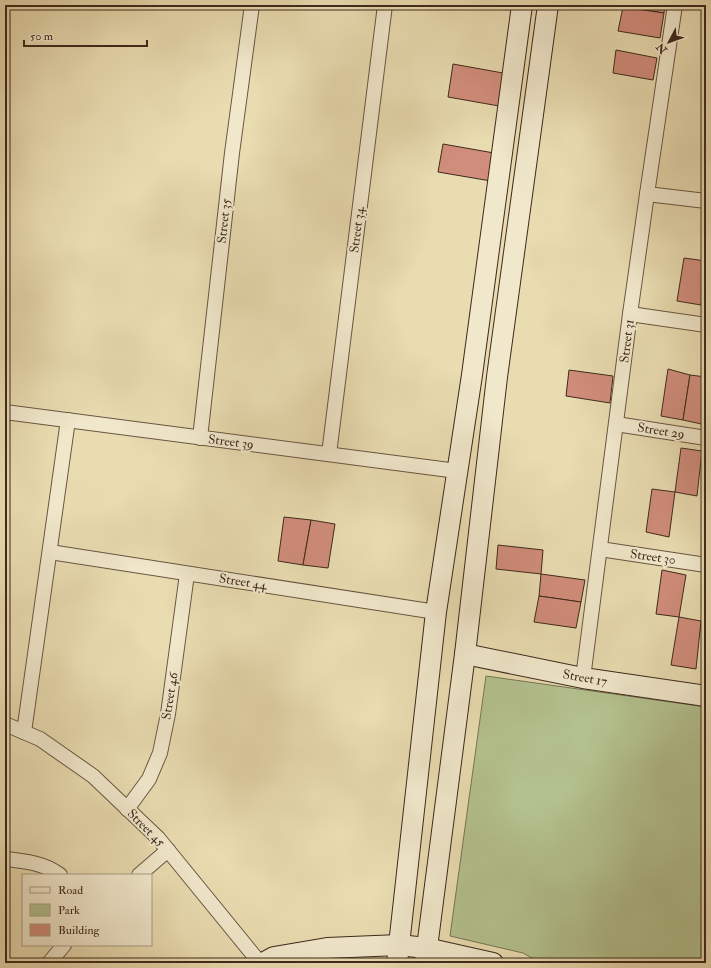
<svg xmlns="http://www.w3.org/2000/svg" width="711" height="968" viewBox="0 0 711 968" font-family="'IM FELL Double Pica',serif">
	<rect width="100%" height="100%" fill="#e9dcb1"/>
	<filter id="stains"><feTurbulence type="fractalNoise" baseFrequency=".005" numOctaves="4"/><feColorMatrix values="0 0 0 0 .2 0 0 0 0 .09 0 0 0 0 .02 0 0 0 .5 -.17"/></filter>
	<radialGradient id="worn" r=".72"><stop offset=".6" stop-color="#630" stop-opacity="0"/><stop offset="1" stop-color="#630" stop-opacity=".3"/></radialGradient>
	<!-- green -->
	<path fill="#b3c18e" stroke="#787555" d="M 486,676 L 706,707 L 706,963 L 541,963 L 523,953 L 450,936 Z"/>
	<!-- building -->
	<g fill="#d18d7b" stroke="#3e291c">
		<path d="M 623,5 L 665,5 L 664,13 L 623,7 Z"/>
		<path d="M 623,7 L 664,13 L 660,38 L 618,31 Z"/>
		<path d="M 616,50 L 657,58 L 653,80 L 613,73 Z"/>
		<path d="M 453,64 L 503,73 L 499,106 L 448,97 Z"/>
		<path d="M 443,144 L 494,153 L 491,181 L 438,172 Z"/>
		<path d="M 684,258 L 706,261 L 701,305 L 677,301 Z"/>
		<path d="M 668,369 L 690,375 L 683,420 L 661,416 Z"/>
		<path d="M 569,370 L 613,376 L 610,403 L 566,396 Z"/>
		<path d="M 690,375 L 706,377 L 706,425 L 683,420 Z"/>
		<path d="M 681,448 L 702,451 L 697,496 L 675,492 Z"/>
		<path d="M 652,489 L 675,492 L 669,537 L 646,532 Z"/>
		<path d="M 284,517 L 311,520 L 303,565 L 278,561 Z"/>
		<path d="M 311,520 L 335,524 L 328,568 L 303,565 Z"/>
		<path d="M 498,545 L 543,550 L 541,574 L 496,569 Z"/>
		<path d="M 662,570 L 686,575 L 679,617 L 656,614 Z"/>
		<path d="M 541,574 L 585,580 L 581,602 L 539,596 Z"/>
		<path d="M 539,596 L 581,602 L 576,628 L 534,622 Z"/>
		<path d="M 679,617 L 701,621 L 696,669 L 671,665 Z"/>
	</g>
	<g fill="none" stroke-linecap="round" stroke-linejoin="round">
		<!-- street casing -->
		<g stroke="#695641" stroke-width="16">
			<g id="street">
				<path d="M 647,194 L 706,201"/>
				<path d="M 630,314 L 706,325"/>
				<path d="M 5,412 L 457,471"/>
				<path d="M 616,424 L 706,438"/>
				<path d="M 200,438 L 232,153 L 252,5"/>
				<path d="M 329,454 L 385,5"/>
				<path d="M 600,549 L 706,565"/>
				<path d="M 50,552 L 436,612"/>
				<path d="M 583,678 L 630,314 L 647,194 L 675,5"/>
				<path d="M 5,724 L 40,739 L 93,776 L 158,838 L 260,963"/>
				<path d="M 24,732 L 68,420"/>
				<path d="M 127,809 L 149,779 L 160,753 L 168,714 L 187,574"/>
				<path d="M 5,859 C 24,861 44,863 60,875"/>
				<path d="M 139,875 L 168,850"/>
				<path d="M 49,963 L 64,945"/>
			</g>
		</g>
		<!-- secondary casing -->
		<g stroke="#3e291c" stroke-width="22">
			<g id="secondary">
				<path d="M 465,654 L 583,678 L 706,696"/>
				<path d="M 263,963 L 274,957 L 327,948 L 399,945 L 426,948 L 493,963"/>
				<path d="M 397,963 L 436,612 L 472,375 L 522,5"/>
				<path d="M 425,963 L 465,654 L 497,377 L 548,5"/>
			</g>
		</g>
		<!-- street -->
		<use href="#street" stroke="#f1e8cc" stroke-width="14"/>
		<!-- secondary -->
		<use href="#secondary" stroke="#f1e8cc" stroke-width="20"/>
	</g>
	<g text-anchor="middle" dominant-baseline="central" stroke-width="4" stroke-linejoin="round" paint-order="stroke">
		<!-- street labels -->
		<g font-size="13" fill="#3e291c" stroke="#f1e8cc">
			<text transform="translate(224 221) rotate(-84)">Street 35</text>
			<text transform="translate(357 230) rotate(-83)">Street 34</text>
			<text transform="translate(627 341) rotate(-83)">Street 31</text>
			<text transform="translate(661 431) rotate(9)">Street 29</text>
			<text transform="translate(231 442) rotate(7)">Street 39</text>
			<text transform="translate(653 557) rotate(8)">Street 30</text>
			<text transform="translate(243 582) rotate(9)">Street 44</text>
			<text transform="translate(585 678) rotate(10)">Street 17</text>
			<text transform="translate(170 696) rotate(-81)">Street 46</text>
			<text transform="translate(146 828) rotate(45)">Street 45</text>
		</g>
	</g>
	<!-- margin -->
	<rect width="711" height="968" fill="none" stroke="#e9dcb1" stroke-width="20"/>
	<rect x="6" y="6" width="699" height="956" fill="none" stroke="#3e291c" stroke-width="2"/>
	<rect x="10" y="10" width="691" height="948" fill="none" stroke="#3e291c"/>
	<!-- legend -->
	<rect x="22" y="874" width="130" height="72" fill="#f1e8cc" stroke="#a99c86"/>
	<rect x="30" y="887" width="20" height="6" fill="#f1e8cc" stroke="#a99c86"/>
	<text x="58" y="894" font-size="12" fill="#3e291c">Road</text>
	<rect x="30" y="904" width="20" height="12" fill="#b3c18e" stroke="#a99c86"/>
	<text x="58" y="914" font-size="12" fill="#3e291c">Park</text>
	<rect x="30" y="924" width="20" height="12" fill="#d18d7b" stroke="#a99c86"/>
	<text x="58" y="934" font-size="12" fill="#3e291c">Building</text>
	<!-- north arrow -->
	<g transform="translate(669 42) rotate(229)" stroke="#f1e8cc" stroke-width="3" paint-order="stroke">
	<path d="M0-3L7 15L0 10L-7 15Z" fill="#3e291c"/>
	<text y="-6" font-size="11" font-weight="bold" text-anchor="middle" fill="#3e291c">N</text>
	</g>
	<!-- scale -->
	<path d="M24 40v6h123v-6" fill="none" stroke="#3e291c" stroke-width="2"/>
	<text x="30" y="40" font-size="12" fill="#3e291c" stroke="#f1e8cc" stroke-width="3" paint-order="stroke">50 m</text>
	<rect width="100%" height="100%" filter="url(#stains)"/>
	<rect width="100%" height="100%" fill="url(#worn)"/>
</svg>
